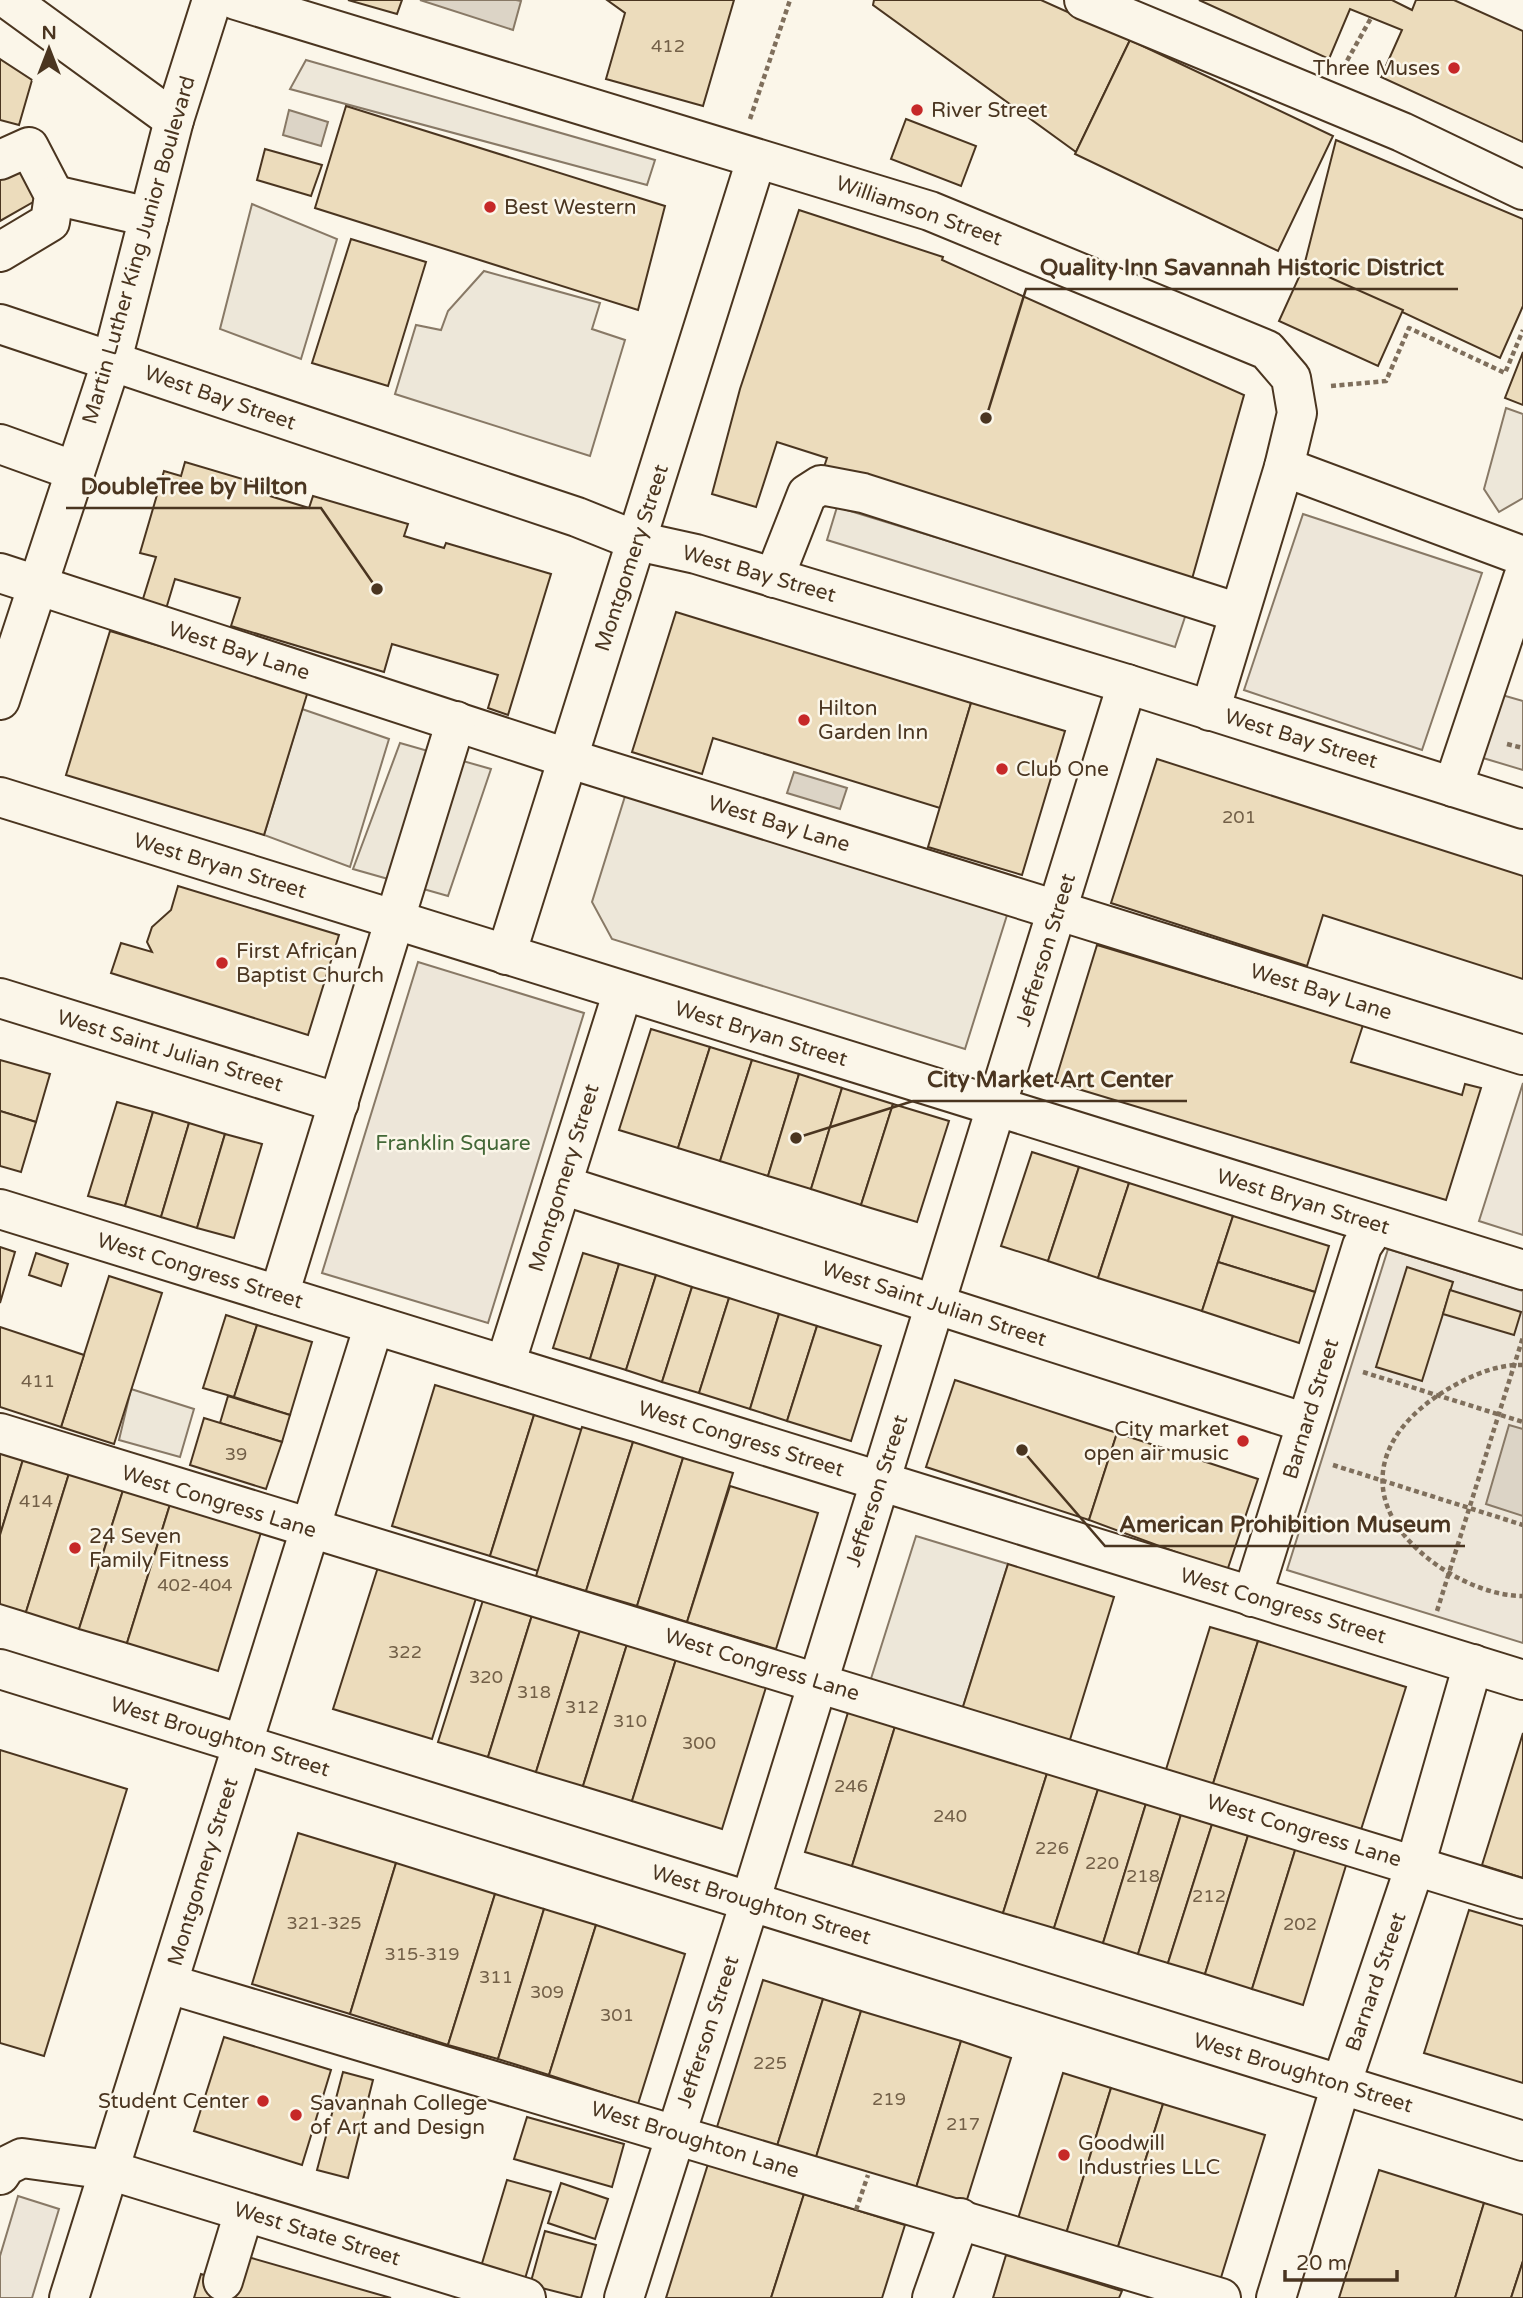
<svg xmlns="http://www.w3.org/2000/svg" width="1523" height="2298" viewBox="0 0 1523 2298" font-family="'Varela Round',sans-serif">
	<rect width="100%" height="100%" fill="#fbf6e9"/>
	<!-- green -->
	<g fill="#ede6d9" stroke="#887966" stroke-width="2">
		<path d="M 1303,514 L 1482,573 L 1422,750 L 1244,690 Z"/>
		<path d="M 1502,695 L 1523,701 L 1523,770 L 1483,758 Z"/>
		<path d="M 418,962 L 584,1013 L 488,1323 L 322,1273 Z"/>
		<path d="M 1523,1083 L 1523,1235 L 1479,1221 Z"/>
		<path d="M 1388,1249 L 1523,1291 L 1523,1643 L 1287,1570 Z"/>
		<path d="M 18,2196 L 59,2209 L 32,2298 L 0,2298 L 0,2256 Z"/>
	</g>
	<!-- parking -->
	<g fill="#ede7d9" stroke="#887966" stroke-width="2">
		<path d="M 306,60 L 655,160 L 647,185 L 290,89 Z"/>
		<path d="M 252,204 L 337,239 L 301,359 L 220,329 Z"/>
		<path d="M 484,271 L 600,303 L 592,329 L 625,340 L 590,456 L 395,394 L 416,325 L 441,330 L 448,311 Z"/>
		<path d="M 1506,408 L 1523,414 L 1523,498 L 1499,512 L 1484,489 Z"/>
		<path d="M 837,507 L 1186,614 L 1175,647 L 827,540 Z"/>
		<path d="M 302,709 L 389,739 L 350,867 L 264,835 Z"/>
		<path d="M 400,743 L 491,769 L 448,896 L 353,869 Z"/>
		<path d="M 626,793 L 1008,912 L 965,1049 L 612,939 L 592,902 Z"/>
		<path d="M 131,1389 L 194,1409 L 180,1457 L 119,1440 Z"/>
		<path d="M 916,1536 L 1008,1564 L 961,1713 L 869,1685 Z"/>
	</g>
	<!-- water -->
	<g fill="#dcd4c6" stroke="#887966" stroke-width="2">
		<path d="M 420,0 L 516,0 L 521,1 L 513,30 Z"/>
		<path d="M 289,110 L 328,122 L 321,146 L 283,135 Z"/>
		<path d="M 794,772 L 847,788 L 840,809 L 787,793 Z"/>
		<path d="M 1509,1425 L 1523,1429 L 1523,1516 L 1486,1504 Z"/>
	</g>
	<!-- building -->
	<g fill="#ecdcbc" stroke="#4a3520" stroke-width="2">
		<path d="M 348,0 L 402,0 L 397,14 Z"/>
		<path d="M 607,0 L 734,0 L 703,106 L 606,79 L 625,13 Z"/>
		<path d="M 874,0 L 1041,0 L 1130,40 L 1076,152 L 873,5 Z"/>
		<path d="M 1199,0 L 1392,0 L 1412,10 L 1416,0 L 1454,0 L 1523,31 L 1523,142 L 1381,77 L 1402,30 L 1350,9 L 1329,59 Z"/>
		<path d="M 1130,40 L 1333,136 L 1278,251 L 1075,154 Z"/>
		<path d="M 0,59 L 32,80 L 19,125 L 0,120 Z"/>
		<path d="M 346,106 L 665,206 L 638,310 L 315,208 Z"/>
		<path d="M 906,119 L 976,146 L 961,186 L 891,159 Z"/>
		<path d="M 1336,140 L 1523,219 L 1523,306 L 1500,358 L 1304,266 Z"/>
		<path d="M 265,149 L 322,165 L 311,196 L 257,180 Z"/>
		<path d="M 23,165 L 42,197 L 0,221 L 0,178 Z"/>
		<path d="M 799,210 L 943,257 L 942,260 L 1244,395 L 1190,586 L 820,479 L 827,458 L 777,442 L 756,507 L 712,494 L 740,389 Z"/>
		<path d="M 351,239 L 426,262 L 388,386 L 312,363 Z"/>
		<path d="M 1304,266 L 1403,310 L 1378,366 L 1279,321 Z"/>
		<path d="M 1523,352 L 1523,405 L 1505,398 Z"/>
		<path d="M 185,462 L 273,488 L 270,496 L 309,508 L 313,496 L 408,524 L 404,536 L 444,548 L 446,543 L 551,574 L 508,715 L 488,708 L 498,675 L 392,644 L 384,672 L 231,626 L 240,598 L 175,579 L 166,609 L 142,602 L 156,557 L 140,553 L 164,471 L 181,476 Z"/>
		<path d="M 676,612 L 971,703 L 940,808 L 713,738 L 702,774 L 632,752 Z"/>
		<path d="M 110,631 L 308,691 L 264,835 L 66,775 Z"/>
		<path d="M 971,703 L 1065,731 L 1022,875 L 928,847 Z"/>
		<path d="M 1157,759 L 1523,876 L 1523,979 L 1323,915 L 1307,966 L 1111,903 Z"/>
		<path d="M 178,886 L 339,935 L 308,1035 L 111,973 L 121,943 L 152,952 L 147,942 L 152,927 L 171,910 Z"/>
		<path d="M 1097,945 L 1363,1025 L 1351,1062 L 1462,1095 L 1465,1084 L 1481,1088 L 1446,1200 L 1055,1082 Z"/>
		<path d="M 651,1029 L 710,1047 L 678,1148 L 619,1130 Z"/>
		<path d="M 710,1047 L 752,1060 L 720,1161 L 678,1148 Z"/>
		<path d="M 0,1060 L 50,1074 L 36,1122 L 0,1111 Z"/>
		<path d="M 752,1060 L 799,1074 L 768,1176 L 720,1161 Z"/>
		<path d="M 799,1074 L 842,1088 L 811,1189 L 768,1176 Z"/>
		<path d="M 842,1088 L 893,1104 L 861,1205 L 811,1189 Z"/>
		<path d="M 117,1102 L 153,1112 L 125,1206 L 88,1196 Z"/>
		<path d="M 893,1104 L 949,1121 L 917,1222 L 861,1205 Z"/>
		<path d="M 0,1111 L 36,1122 L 21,1172 L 0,1166 Z"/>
		<path d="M 153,1112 L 189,1123 L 161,1217 L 125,1206 Z"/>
		<path d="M 189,1123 L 225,1134 L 197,1228 L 161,1217 Z"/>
		<path d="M 225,1134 L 262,1144 L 234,1238 L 197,1228 Z"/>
		<path d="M 1032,1152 L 1079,1167 L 1048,1261 L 1001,1246 Z"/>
		<path d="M 1079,1167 L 1129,1183 L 1098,1278 L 1048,1261 Z"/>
		<path d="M 1129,1183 L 1233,1216 L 1202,1311 L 1098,1278 Z"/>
		<path d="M 1233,1216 L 1329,1246 L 1315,1292 L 1218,1262 Z"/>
		<path d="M 0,1247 L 15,1252 L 0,1303 Z"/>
		<path d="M 36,1253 L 68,1264 L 61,1286 L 29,1275 Z"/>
		<path d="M 583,1253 L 619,1264 L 590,1359 L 553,1348 Z"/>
		<path d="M 1218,1262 L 1315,1292 L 1299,1343 L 1202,1311 Z"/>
		<path d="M 619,1264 L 656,1275 L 626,1370 L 590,1359 Z"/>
		<path d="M 1407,1267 L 1453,1282 L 1422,1381 L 1376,1367 Z"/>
		<path d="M 656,1275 L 692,1287 L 662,1382 L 626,1370 Z"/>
		<path d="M 109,1276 L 162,1293 L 114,1444 L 61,1427 Z"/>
		<path d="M 692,1287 L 729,1298 L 699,1393 L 662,1382 Z"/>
		<path d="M 1450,1290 L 1521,1312 L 1514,1335 L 1443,1314 Z"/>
		<path d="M 729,1298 L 779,1314 L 750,1409 L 699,1393 Z"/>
		<path d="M 779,1314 L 817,1326 L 787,1421 L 750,1409 Z"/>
		<path d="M 226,1315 L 257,1325 L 234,1397 L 203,1388 Z"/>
		<path d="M 257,1325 L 312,1342 L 290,1415 L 234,1397 Z"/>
		<path d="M 817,1326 L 881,1346 L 851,1441 L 787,1421 Z"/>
		<path d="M 0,1327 L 84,1355 L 61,1427 L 0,1407 Z"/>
		<path d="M 955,1380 L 1117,1433 L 1089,1520 L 926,1467 Z"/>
		<path d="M 435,1385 L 534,1415 L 490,1556 L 392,1526 Z"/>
		<path d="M 228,1396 L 290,1415 L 282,1442 L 220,1423 Z"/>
		<path d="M 534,1415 L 582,1430 L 538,1571 L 490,1556 Z"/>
		<path d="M 204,1418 L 282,1442 L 266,1489 L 190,1465 Z"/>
		<path d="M 582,1427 L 633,1442 L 586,1591 L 536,1576 Z"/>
		<path d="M 1117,1433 L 1258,1479 L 1227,1571 L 1089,1520 Z"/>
		<path d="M 633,1442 L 683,1458 L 637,1606 L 586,1591 Z"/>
		<path d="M 0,1445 L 25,1453 L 0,1535 Z"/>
		<path d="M 25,1453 L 71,1467 L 26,1612 L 0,1604 L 0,1535 Z"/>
		<path d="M 683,1458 L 733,1473 L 687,1622 L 637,1606 Z"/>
		<path d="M 71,1467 L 125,1484 L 79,1629 L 26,1612 Z"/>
		<path d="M 125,1484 L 172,1498 L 127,1643 L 79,1629 Z"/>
		<path d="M 730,1486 L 818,1513 L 776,1649 L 687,1622 Z"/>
		<path d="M 172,1498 L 263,1526 L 218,1671 L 127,1643 Z"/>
		<path d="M 379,1564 L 477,1595 L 432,1739 L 333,1709 Z"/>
		<path d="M 1008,1564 L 1114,1597 L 1068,1746 L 961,1713 Z"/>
		<path d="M 484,1597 L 533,1612 L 488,1757 L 438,1742 Z"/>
		<path d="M 533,1612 L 581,1627 L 536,1772 L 488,1757 Z"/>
		<path d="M 581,1627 L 628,1641 L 583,1786 L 536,1772 Z"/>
		<path d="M 1210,1627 L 1258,1641 L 1211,1790 L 1164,1776 Z"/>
		<path d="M 628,1641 L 677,1656 L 632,1801 L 583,1786 Z"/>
		<path d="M 1258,1641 L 1406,1687 L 1359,1836 L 1211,1790 Z"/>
		<path d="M 677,1656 L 767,1684 L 722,1829 L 632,1801 Z"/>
		<path d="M 850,1706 L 897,1720 L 852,1866 L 805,1852 Z"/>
		<path d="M 897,1720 L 1049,1767 L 1003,1913 L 852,1866 Z"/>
		<path d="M 1523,1733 L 1523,1878 L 1482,1865 Z"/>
		<path d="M 0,1750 L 127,1789 L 44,2056 L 0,2043 Z"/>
		<path d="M 1049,1767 L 1100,1783 L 1054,1928 L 1003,1913 Z"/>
		<path d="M 1100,1783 L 1148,1797 L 1103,1943 L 1054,1928 Z"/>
		<path d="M 1148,1797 L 1183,1808 L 1138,1954 L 1103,1943 Z"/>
		<path d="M 1183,1808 L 1214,1818 L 1168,1963 L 1138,1954 Z"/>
		<path d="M 1214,1818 L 1250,1829 L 1205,1974 L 1168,1963 Z"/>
		<path d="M 1250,1829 L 1297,1844 L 1252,1989 L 1205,1974 Z"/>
		<path d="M 298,1833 L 396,1863 L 350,2014 L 252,1984 Z"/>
		<path d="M 1297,1844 L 1348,1859 L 1303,2005 L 1252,1989 Z"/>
		<path d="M 396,1863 L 495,1894 L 448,2045 L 350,2014 Z"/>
		<path d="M 495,1894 L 544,1909 L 498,2059 L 448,2045 Z"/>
		<path d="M 544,1909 L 596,1925 L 549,2075 L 498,2059 Z"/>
		<path d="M 1469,1910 L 1523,1926 L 1523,2083 L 1424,2053 Z"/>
		<path d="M 596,1925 L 685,1954 L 638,2104 L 549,2075 Z"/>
		<path d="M 763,1980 L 823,1999 L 777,2146 L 717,2127 Z"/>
		<path d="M 823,1999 L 861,2011 L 816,2157 L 777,2146 Z"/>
		<path d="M 861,2011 L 961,2041 L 915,2191 L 816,2157 Z"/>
		<path d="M 224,2037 L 331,2070 L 302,2165 L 194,2131 Z"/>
		<path d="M 961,2041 L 1011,2058 L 965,2206 L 915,2191 Z"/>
		<path d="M 343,2072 L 373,2080 L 348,2178 L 317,2170 Z"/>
		<path d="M 1063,2073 L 1111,2088 L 1065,2237 L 1017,2222 Z"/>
		<path d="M 1111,2088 L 1163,2104 L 1116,2253 L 1065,2237 Z"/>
		<path d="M 1163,2104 L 1265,2135 L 1219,2284 L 1116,2253 Z"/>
		<path d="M 527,2117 L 624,2144 L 612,2187 L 514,2159 Z"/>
		<path d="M 708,2164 L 804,2194 L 771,2298 L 666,2298 Z"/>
		<path d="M 1379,2170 L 1484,2203 L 1455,2298 L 1339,2298 Z"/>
		<path d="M 507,2180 L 551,2192 L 524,2282 L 480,2270 Z"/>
		<path d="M 561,2183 L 608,2199 L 595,2239 L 548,2223 Z"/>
		<path d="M 804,2194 L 905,2225 L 882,2298 L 771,2298 Z"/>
		<path d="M 1484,2203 L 1523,2215 L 1523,2261 L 1511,2298 L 1455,2298 Z"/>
		<path d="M 545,2231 L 596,2245 L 581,2298 L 530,2285 Z"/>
		<path d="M 1006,2255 L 1122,2291 L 1119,2298 L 993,2298 Z"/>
		<path d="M 248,2257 L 391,2298 L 194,2298 L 201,2274 L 240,2286 Z"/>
		<path d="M 1523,2261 L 1523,2298 L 1511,2298 Z"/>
	</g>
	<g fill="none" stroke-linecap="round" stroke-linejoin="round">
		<!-- minor casing -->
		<g stroke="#4a3520" stroke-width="42">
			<g id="minor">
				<path d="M 9,0 L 174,120"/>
				<path d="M 236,0 L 930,211 L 1267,350 L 1291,378 L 1297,413 L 1284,467 L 1210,711"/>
				<path d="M 1084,0 L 1402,132 L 1523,190"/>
				<path d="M 0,160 L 29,147 L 54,195 L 50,222 L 0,252"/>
				<path d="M 54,195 L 149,217"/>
				<path d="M 112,360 L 174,120 L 212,0"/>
				<path d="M 0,444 L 75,471"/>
				<path d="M 1284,467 L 1523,556"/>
				<path d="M 0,573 L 567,758 L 1523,1055"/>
				<path d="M 774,578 L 807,494 L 821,485 L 863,493 L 1239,613"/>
				<path d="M 1453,787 L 1523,578"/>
				<path d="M 0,797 L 1523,1270"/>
				<path d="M 506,955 L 756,160"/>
				<path d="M 0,998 L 339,1103"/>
				<path d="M 562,1185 L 1306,1423"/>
				<path d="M 0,1209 L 1523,1680"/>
				<path d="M 279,1295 L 456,721"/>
				<path d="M 505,1365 L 623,991"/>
				<path d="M 0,1433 L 1523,1899"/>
				<path d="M 1252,1597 L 1362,1246 L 1376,1225"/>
				<path d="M 0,1669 L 1523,2141"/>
				<path d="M 169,1984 L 1221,2298"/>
				<path d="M 0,2175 L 6,2166 L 22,2158 L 109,2170 L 526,2298"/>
				<path d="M 223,2281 L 244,2212"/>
				<path d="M 69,2298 L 374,1325"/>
				<path d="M 624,2298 L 750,1902 L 1127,684"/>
				<path d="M 932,2298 L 960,2218"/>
				<path d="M 1276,2298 L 1341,2085 L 1415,1866 L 1473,1664"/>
			</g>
		</g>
		<!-- major casing -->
		<g stroke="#4a3520" stroke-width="42">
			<g id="major">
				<path d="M 0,324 L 577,517 L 637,541 L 696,554 L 1127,684 L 1523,809"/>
				<path d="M 0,700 L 112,360"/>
			</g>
		</g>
		<!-- path -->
		<g stroke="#7f6f5c" stroke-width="4.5" stroke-dasharray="5 3.5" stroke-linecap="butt">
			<path d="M 1343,68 L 1371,18"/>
			<path d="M 750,119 L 790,0"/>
			<path d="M 1331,386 L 1386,381 L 1409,328 L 1505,373 L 1523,330"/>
			<path d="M 1507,744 L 1523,748"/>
			<path d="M 1523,1365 C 1497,1364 1470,1376 1448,1389 C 1369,1436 1358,1507 1434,1563 C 1459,1581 1492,1596 1523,1596"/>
			<path d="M 1363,1372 L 1523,1422"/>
			<path d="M 1333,1465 L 1523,1525"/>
			<path d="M 1437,1611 L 1523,1337"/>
		</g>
		<!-- minor -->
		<use href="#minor" stroke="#fbf6e9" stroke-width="38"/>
		<!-- major -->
		<use href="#major" stroke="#fbf6e9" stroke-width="38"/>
		<!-- path-bridge -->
		<path stroke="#7f6f5c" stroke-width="4.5" stroke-dasharray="5 3.5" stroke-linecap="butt" d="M 856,2210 L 868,2175"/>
	</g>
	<!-- markers -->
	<g fill="#c62828" stroke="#fbf6e9" stroke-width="2.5">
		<circle cx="1454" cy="68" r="7"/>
		<circle cx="917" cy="110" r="7"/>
		<circle cx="490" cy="207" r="7"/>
		<circle cx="804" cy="720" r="7"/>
		<circle cx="1002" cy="769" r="7"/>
		<circle cx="222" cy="963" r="7"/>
		<circle cx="1243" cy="1441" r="7"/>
		<circle cx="75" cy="1548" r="7"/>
		<circle cx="263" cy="2101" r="7"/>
		<circle cx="296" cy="2115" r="7"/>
		<circle cx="1064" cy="2155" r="7"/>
	</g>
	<g text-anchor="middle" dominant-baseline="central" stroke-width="5" stroke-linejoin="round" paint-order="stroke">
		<!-- number labels -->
		<g font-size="18" fill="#725f47">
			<text x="668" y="46">412</text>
			<text x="1239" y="817">201</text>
			<text x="38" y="1381">411</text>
			<text x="236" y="1454">39</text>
			<text x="36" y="1501">414</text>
			<text x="195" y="1585">402-404</text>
			<text x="405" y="1652">322</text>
			<text x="486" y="1677">320</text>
			<text x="534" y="1692">318</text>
			<text x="582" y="1707">312</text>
			<text x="630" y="1721">310</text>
			<text x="699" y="1743">300</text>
			<text x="851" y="1786">246</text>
			<text x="950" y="1816">240</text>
			<text x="1052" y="1848">226</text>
			<text x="1102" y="1863">220</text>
			<text x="1143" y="1876">218</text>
			<text x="1209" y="1896">212</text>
			<text x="324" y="1923">321-325</text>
			<text x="1300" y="1924">202</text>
			<text x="422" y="1954">315-319</text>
			<text x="496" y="1977">311</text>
			<text x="547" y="1992">309</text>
			<text x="617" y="2015">301</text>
			<text x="770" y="2063">225</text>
			<text x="889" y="2099">219</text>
			<text x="963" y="2124">217</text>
		</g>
		<!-- poi labels -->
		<g font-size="21" fill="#4a3520" stroke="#fbf6e9" text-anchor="start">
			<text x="1440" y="68" text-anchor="end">Three Muses</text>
			<text x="931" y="110">River Street</text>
			<text x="504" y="207">Best Western</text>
			<text x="818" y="708">Hilton<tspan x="818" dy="24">Garden Inn</tspan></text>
			<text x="1016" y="769">Club One</text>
			<text x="236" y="951">First African<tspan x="236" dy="24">Baptist Church</tspan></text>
			<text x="1229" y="1429" text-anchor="end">City market<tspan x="1229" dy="24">open air music</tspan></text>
			<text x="89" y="1536">24 Seven<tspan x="89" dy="24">Family Fitness</tspan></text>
			<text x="249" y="2101" text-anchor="end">Student Center</text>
			<text x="310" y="2103">Savannah College<tspan x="310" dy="24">of Art and Design</tspan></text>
			<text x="1078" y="2143">Goodwill<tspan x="1078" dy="24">Industries LLC</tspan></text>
		</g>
		<!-- street labels -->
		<g font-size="21" fill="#4a3520" stroke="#fbf6e9">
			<text transform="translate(919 211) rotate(19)">Williamson Street</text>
			<text transform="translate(139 250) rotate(-74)">Martin Luther King Junior Boulevard</text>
			<text transform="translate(220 398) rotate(19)">West Bay Street</text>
			<text transform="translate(632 558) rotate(-72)">Montgomery Street</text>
			<text transform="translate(759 574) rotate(16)">West Bay Street</text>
			<text transform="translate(239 651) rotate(18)">West Bay Lane</text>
			<text transform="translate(1301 739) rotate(17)">West Bay Street</text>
			<text transform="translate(779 824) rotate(17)">West Bay Lane</text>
			<text transform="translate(220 866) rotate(17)">West Bryan Street</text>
			<text transform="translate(1046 950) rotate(-73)">Jefferson Street</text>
			<text transform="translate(1321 992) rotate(17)">West Bay Lane</text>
			<text transform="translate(761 1034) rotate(17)">West Bryan Street</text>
			<text transform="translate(170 1051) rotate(17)">West Saint Julian Street</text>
			<text transform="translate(564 1178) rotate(-73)">Montgomery Street</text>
			<text transform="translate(1303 1202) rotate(17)">West Bryan Street</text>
			<text transform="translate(200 1271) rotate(17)">West Congress Street</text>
			<text transform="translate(934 1304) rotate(18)">West Saint Julian Street</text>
			<text transform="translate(1311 1409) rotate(-73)">Barnard Street</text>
			<text transform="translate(741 1439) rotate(17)">West Congress Street</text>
			<text transform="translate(877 1491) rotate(-72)">Jefferson Street</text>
			<text transform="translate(219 1502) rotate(17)">West Congress Lane</text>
			<text transform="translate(1283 1606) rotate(17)">West Congress Street</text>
			<text transform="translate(762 1665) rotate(17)">West Congress Lane</text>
			<text transform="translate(220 1737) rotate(17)">West Broughton Street</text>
			<text transform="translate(1304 1831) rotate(17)">West Congress Lane</text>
			<text transform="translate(203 1872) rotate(-73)">Montgomery Street</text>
			<text transform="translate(761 1905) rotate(17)">West Broughton Street</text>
			<text transform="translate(1376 1982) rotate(-71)">Barnard Street</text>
			<text transform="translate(708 2032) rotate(-72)">Jefferson Street</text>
			<text transform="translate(1303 2073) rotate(17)">West Broughton Street</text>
			<text transform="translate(695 2140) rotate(17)">West Broughton Lane</text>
			<text transform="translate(317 2234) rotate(17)">West State Street</text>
		</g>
		<!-- park labels -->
		<g font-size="21" fill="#436837" stroke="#fbf6e9">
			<text x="453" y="1143">Franklin Square</text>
		</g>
	</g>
	<!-- callouts -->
	<path fill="none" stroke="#4a3520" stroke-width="2.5" d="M986 418L1026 289H1458M377 589L321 508H66M796 1138L913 1101H1187M1022 1450L1105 1546H1465"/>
	<g fill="#4a3520" stroke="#fbf6e9" stroke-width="2.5">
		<circle cx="986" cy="418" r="7"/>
		<circle cx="377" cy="589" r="7"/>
		<circle cx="796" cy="1138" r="7"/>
		<circle cx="1022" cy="1450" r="7"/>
	</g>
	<g font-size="23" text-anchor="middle" font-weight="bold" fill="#4a3520" stroke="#fbf6e9" stroke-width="5" stroke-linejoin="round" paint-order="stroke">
		<text x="1242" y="275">Quality Inn Savannah Historic District</text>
		<text x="194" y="494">DoubleTree by Hilton</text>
		<text x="1050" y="1087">City Market Art Center</text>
		<text x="1285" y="1532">American Prohibition Museum</text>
	</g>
	<!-- north arrow -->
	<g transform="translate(49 49)" stroke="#fbf6e9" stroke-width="5" paint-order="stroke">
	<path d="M0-5L12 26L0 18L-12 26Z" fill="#4a3520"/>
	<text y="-10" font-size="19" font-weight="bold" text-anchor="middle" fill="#4a3520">N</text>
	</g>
	<!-- scale -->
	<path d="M1285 2270v10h112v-10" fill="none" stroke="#4a3520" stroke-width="3.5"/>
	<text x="1296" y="2270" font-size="21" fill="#4a3520" stroke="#fbf6e9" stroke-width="5" paint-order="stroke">20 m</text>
</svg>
